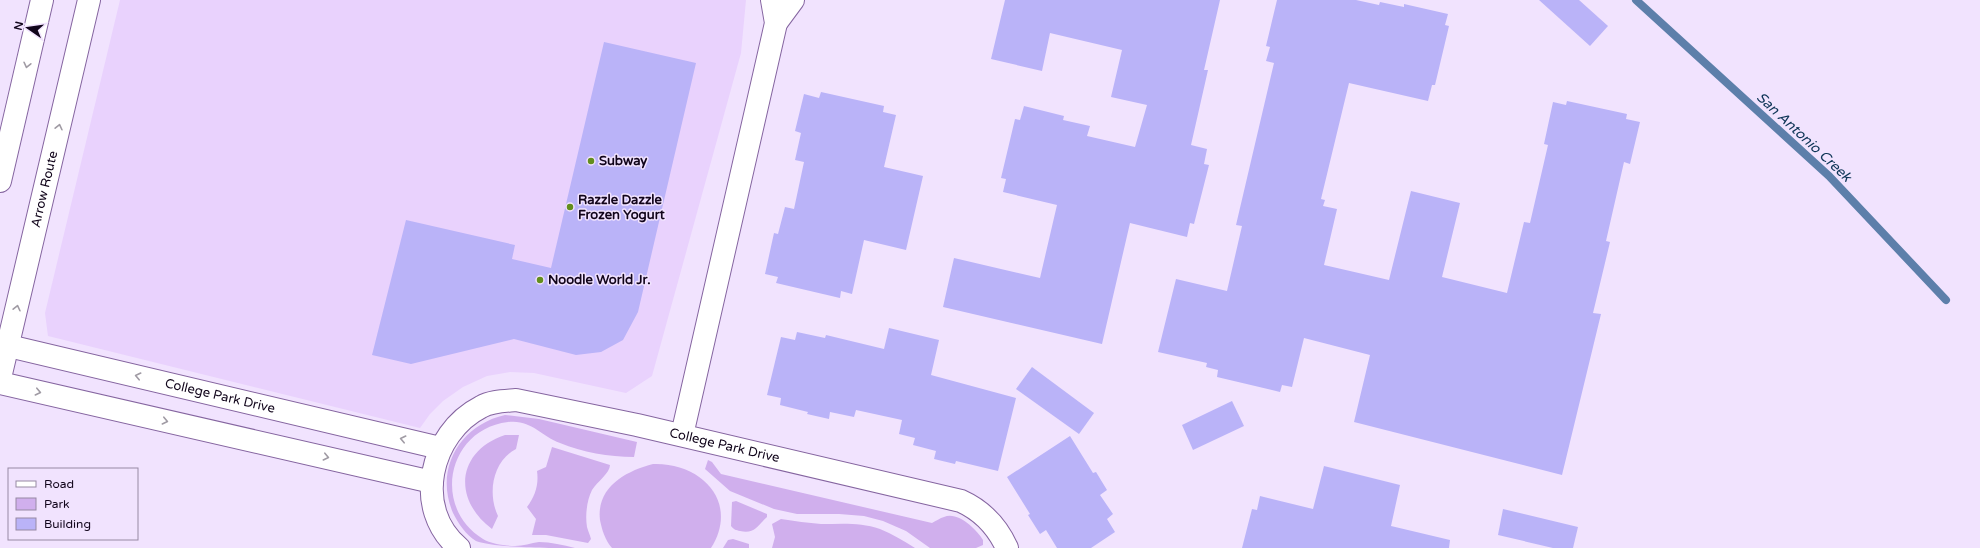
<svg xmlns="http://www.w3.org/2000/svg" width="1980" height="548" viewBox="0 0 1980 548" font-family="'Varela Round',sans-serif">
	<rect width="100%" height="100%" fill="#f1e3fe"/>
	<!-- built -->
	<path fill="#e9d2fd" d="M 120,0 L 746,0 L 741,53 L 652,376 L 626,393 L 534,373 L 510,372 L 487,376 L 463,387 L 443,401 L 430,414 L 420,428 L 48,336 L 45,313 Z"/>
	<!-- green -->
	<g fill="#d0afed">
		<path d="M 505,415 L 539,419 L 637,442 L 634,457 C 609,457 582,452 560,443 C 541,436 531,419 508,422 C 448,429 431,507 483,539 C 491,544 506,546 515,546 C 523,546 531,543 539,542 C 551,542 563,545 575,548 C 551,548 494,548 476,541 C 466,535 458,523 453,513 C 434,469 460,425 505,415 Z"/>
		<path d="M 505,435 L 519,435 L 516,449 C 493,461 487,493 498,516 L 492,529 C 452,499 457,451 505,435 Z"/>
		<path d="M 552,447 L 610,465 C 610,473 597,482 592,490 C 587,500 585,515 587,527 C 588,531 590,535 591,539 L 588,543 L 546,535 L 532,535 L 536,519 L 527,507 C 535,496 539,485 537,471 L 546,467 Z"/>
		<path d="M 708,460 L 712,462 L 721,474 L 932,523 C 936,521 940,518 944,517 C 958,511 977,530 983,540 L 983,545 L 976,548 L 930,548 L 906,531 L 883,521 L 864,516 L 839,514 L 797,514 L 774,509 L 730,491 L 705,469 Z"/>
		<path d="M 653,464 C 701,462 740,502 711,548 L 612,548 C 605,540 602,530 600,520 C 596,487 626,471 653,464 Z"/>
		<path d="M 736,501 L 767,514 L 767,517 C 757,526 755,534 740,531 C 736,530 734,530 731,526 L 732,502 Z"/>
		<path d="M 781,519 C 795,521 808,523 821,524 C 842,524 860,522 880,529 C 892,534 904,541 915,548 L 772,548 L 775,537 L 772,524 Z"/>
		<path d="M 733,539 L 749,544 L 749,548 L 723,548 L 728,540 Z"/>
	</g>
	<g fill="none" stroke-linecap="round" stroke-linejoin="round">
		<!-- stream -->
		<path stroke="#5d7faa" stroke-width="8" d="M 1636,0 L 1829,176 L 1946,300"/>
	</g>
	<!-- building -->
	<g fill="#bab3f8">
		<path d="M 1005,0 L 1220,0 L 1204,70 L 1208,70 L 1191,145 L 1207,149 L 1204,164 L 1209,165 L 1194,224 L 1190,223 L 1187,237 L 1130,223 L 1102,344 L 943,307 L 954,258 L 1040,278 L 1057,205 L 1003,192 L 1006,179 L 1001,178 L 1015,119 L 1020,120 L 1024,106 L 1064,116 L 1063,120 L 1090,126 L 1087,136 L 1135,147 L 1147,105 L 1111,97 L 1122,50 L 1050,33 L 1042,71 L 991,59 Z"/>
		<path d="M 1277,0 L 1356,0 L 1379,5 L 1380,2 L 1404,7 L 1404,4 L 1448,14 L 1445,25 L 1449,26 L 1435,85 L 1432,85 L 1428,101 L 1349,83 L 1321,199 L 1325,200 L 1323,206 L 1337,209 L 1324,265 L 1389,280 L 1411,191 L 1460,203 L 1442,277 L 1507,293 L 1524,222 L 1530,223 L 1548,145 L 1544,144 L 1553,102 L 1566,105 L 1567,101 L 1627,114 L 1626,119 L 1640,122 L 1630,164 L 1624,162 L 1606,241 L 1610,242 L 1593,313 L 1601,314 L 1562,475 L 1354,422 L 1370,355 L 1304,338 L 1292,387 L 1282,385 L 1280,392 L 1217,377 L 1218,370 L 1206,367 L 1207,363 L 1158,352 L 1176,279 L 1227,291 L 1242,226 L 1236,225 L 1274,63 L 1266,61 L 1270,47 L 1266,46 Z"/>
		<path d="M 1539,0 L 1579,0 L 1608,26 L 1590,46 Z"/>
		<path d="M 604,42 L 696,63 L 638,312 L 623,340 L 601,352 L 576,355 L 514,339 L 411,364 L 372,355 L 406,220 L 515,245 L 512,259 L 551,268 Z"/>
		<path d="M 821,92 L 884,106 L 883,112 L 896,115 L 884,167 L 923,176 L 906,250 L 864,240 L 852,294 L 841,291 L 840,298 L 776,283 L 778,277 L 765,274 L 774,233 L 778,234 L 785,207 L 794,209 L 804,162 L 795,160 L 801,133 L 795,131 L 804,94 L 819,98 Z"/>
		<path d="M 889,328 L 939,340 L 931,375 L 1016,398 L 998,471 L 956,461 L 955,464 L 934,459 L 936,451 L 913,445 L 915,438 L 899,434 L 902,420 L 856,410 L 854,417 L 830,412 L 829,419 L 807,414 L 808,412 L 780,405 L 781,398 L 767,395 L 781,337 L 795,340 L 797,332 L 825,338 L 826,335 L 884,349 Z"/>
		<path d="M 1032,367 L 1094,413 L 1079,434 L 1016,389 Z"/>
		<path d="M 1232,401 L 1244,426 L 1193,450 L 1182,425 Z"/>
		<path d="M 1070,436 L 1093,473 L 1096,472 L 1107,490 L 1100,495 L 1113,514 L 1107,519 L 1115,532 L 1091,548 L 1057,548 L 1046,530 L 1040,534 L 1028,515 L 1030,514 L 1007,477 Z"/>
		<path d="M 1324,466 L 1400,485 L 1391,526 L 1450,540 L 1449,548 L 1242,548 L 1252,509 L 1257,510 L 1260,496 L 1313,509 Z"/>
		<path d="M 1503,509 L 1578,527 L 1573,548 L 1553,548 L 1498,535 Z"/>
	</g>
	<g fill="none" stroke-linecap="round" stroke-linejoin="round">
		<!-- minor casing -->
		<g stroke="#8565a0" stroke-width="24">
			<g id="minor">
				<path d="M 776,23 L 793,0"/>
				<path id="s1" d="M 0,344 L 440,448"/>
				<path d="M 0,383 L 432,482"/>
				<path d="M 682,435 L 776,23 L 772,0"/>
				<path id="s2" d="M 459,548 C 412,509 430,433 481,407 C 491,401 505,401 516,400 L 637,425 L 961,501 C 983,511 997,526 1007,548"/>
			</g>
		</g>
		<!-- primary casing -->
		<g stroke="#8565a0" stroke-width="24">
			<g id="primary">
				<path d="M 0,181 L 42,0"/>
				<path id="s3" d="M 0,378 L 89,0"/>
			</g>
		</g>
		<!-- minor -->
		<use href="#minor" stroke="#fff" stroke-width="22"/>
		<!-- primary -->
		<use href="#primary" stroke="#fff" stroke-width="22"/>
	</g>
	<!-- one-way arrows -->
	<defs><path id="oneway-chevron" d="M-2-3.5L2.5 0L-2 3.5" fill="none" stroke-width="1.6" stroke-linecap="round" stroke-linejoin="round"/></defs>
	<g stroke="#a09ba4">
		<use href="#oneway-chevron" transform="translate(27 65) rotate(103)"/>
		<use href="#oneway-chevron" transform="translate(59 127) rotate(-77)"/>
		<use href="#oneway-chevron" transform="translate(17 308) rotate(-77)"/>
		<use href="#oneway-chevron" transform="translate(138 376) rotate(-167)"/>
		<use href="#oneway-chevron" transform="translate(38 392) rotate(13)"/>
		<use href="#oneway-chevron" transform="translate(165 421) rotate(13)"/>
		<use href="#oneway-chevron" transform="translate(403 439) rotate(-167)"/>
		<use href="#oneway-chevron" transform="translate(326 457) rotate(13)"/>
	</g>
	<!-- markers -->
	<g fill="#638e1d" stroke="#f1e3fe" stroke-width="1.5">
		<circle cx="591" cy="161" r="4"/>
		<circle cx="570" cy="207" r="4"/>
		<circle cx="540" cy="280" r="4"/>
	</g>
	<g text-anchor="middle" dominant-baseline="central" stroke-width="3" stroke-linejoin="round" paint-order="stroke">
		<!-- poi labels -->
		<g font-size="13" font-weight="bold" fill="#11051b" stroke="#f1e3fe" text-anchor="start">
			<text x="599" y="161">Subway</text>
			<text x="578" y="200">Razzle Dazzle<tspan x="578" dy="15">Frozen Yogurt</tspan></text>
			<text x="548" y="280">Noodle World Jr.</text>
		</g>
		<!-- street labels -->
		<g font-size="13" fill="#11051b" stroke="#f1e3fe">
			<text stroke="none"><textPath href="#s3" startOffset="194">Arrow Route</textPath></text>
			<text stroke="none"><textPath href="#s1" startOffset="226">College Park Drive</textPath></text>
			<text stroke="none"><textPath href="#s2" startOffset="417">College Park Drive</textPath></text>
		</g>
		<!-- water labels -->
		<g font-size="14" font-style="italic" fill="#0d3456" stroke="#f1e3fe">
			<text transform="translate(1804 137) rotate(43)">San Antonio Creek</text>
		</g>
	</g>
	<!-- legend -->
	<rect x="8" y="468" width="130" height="72" fill="#f1e3fe" stroke="#978aa3"/>
	<rect x="16" y="481" width="20" height="6" fill="#ffffff" stroke="#978aa3"/>
	<text x="44" y="488" font-size="12" fill="#11051b">Road</text>
	<rect x="16" y="498" width="20" height="12" fill="#d0afed" stroke="#978aa3"/>
	<text x="44" y="508" font-size="12" fill="#11051b">Park</text>
	<rect x="16" y="518" width="20" height="12" fill="#bab3f8" stroke="#978aa3"/>
	<text x="44" y="528" font-size="12" fill="#11051b">Building</text>
	<!-- north arrow -->
	<g transform="translate(28 28) rotate(283)" stroke="#f1e3fe" stroke-width="3" paint-order="stroke">
	<path d="M0-3L7 15L0 10L-7 15Z" fill="#11051b"/>
	<text y="-6" font-size="11" font-weight="bold" text-anchor="middle" fill="#11051b">N</text>
	</g>
</svg>
